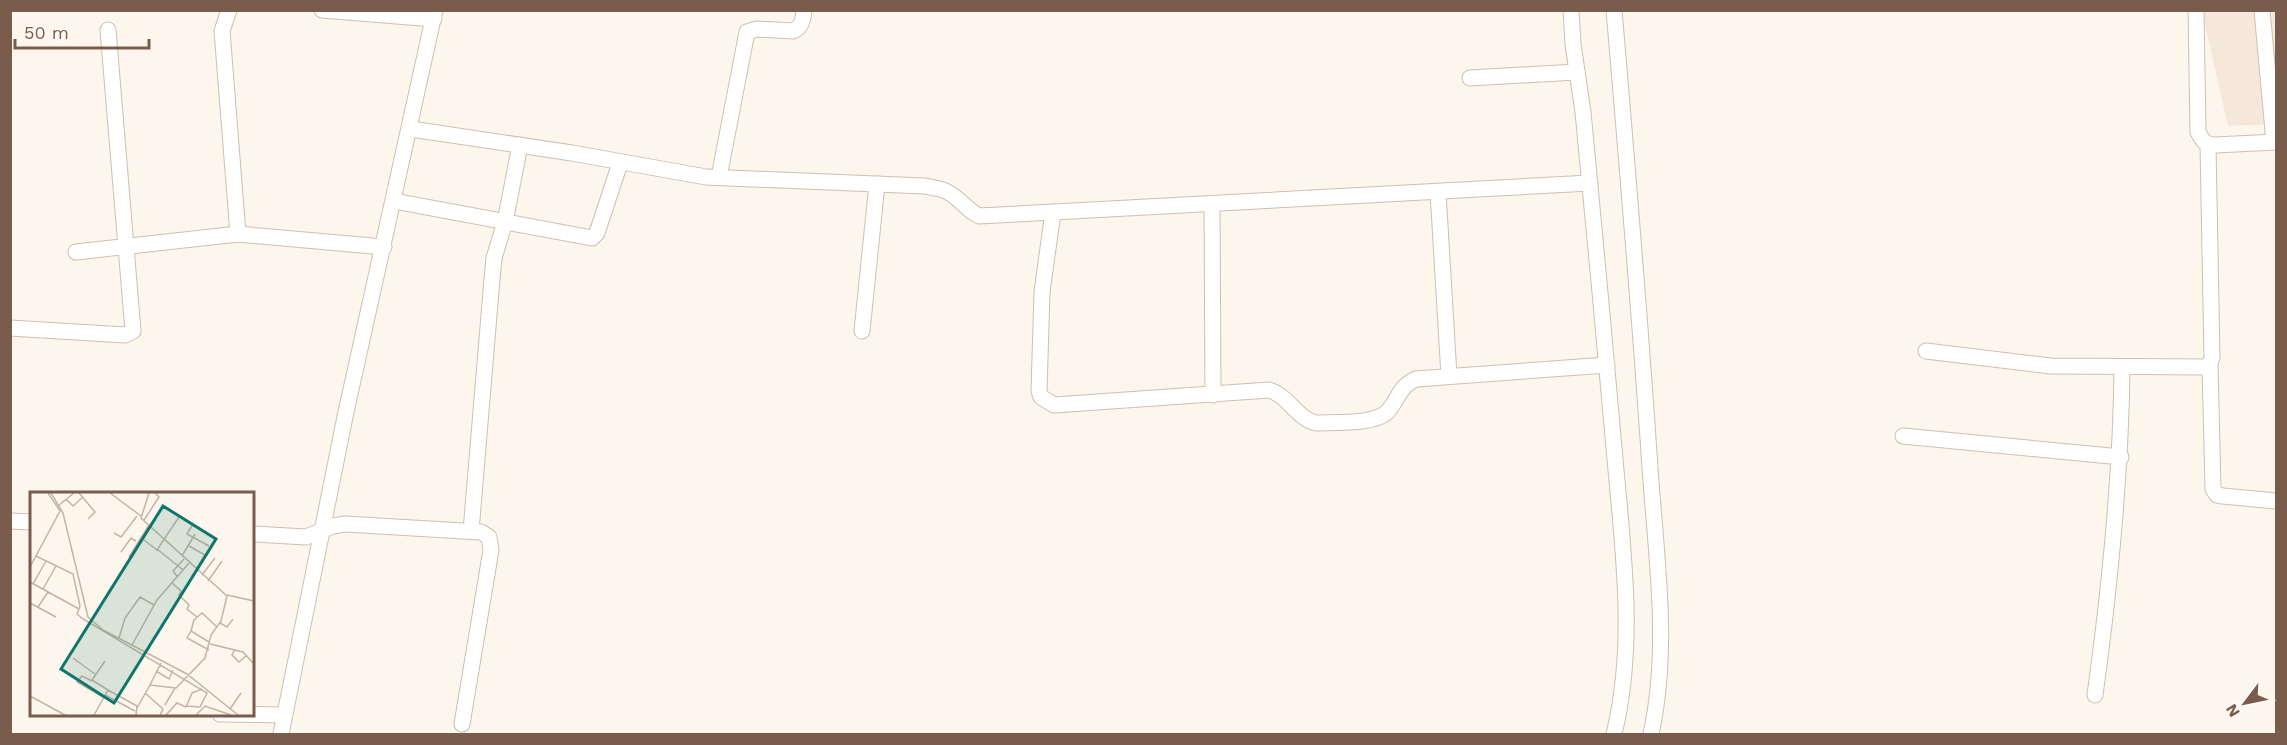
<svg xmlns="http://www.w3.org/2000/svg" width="2287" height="745" viewBox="0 0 2287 745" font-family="'Work Sans',sans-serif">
	<rect width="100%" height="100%" fill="#fdf6ec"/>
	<!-- residential -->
	<path fill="#f5e8da" d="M 2202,11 L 2276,11 L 2276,124 L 2228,126 Z"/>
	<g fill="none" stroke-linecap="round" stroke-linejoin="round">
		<!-- minor casing -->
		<g stroke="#d1beb0" stroke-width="17">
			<g id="minor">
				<path d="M 229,10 L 222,31 L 238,234"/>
				<path d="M 322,10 L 434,19"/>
				<path d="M 1571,10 L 1573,44 L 1583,112 C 1594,228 1605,343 1615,459 C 1623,550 1636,644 1614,734"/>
				<path d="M 1614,10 C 1627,163 1640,315 1650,468 C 1656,556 1670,647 1651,734"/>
				<path d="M 2196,10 L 2198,132 C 2203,141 2205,145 2215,145 L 2276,142"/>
				<path d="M 2262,10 L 2274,142"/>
				<path d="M 1470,78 L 1577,72"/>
				<path d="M 411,129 L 572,153 L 706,177 L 924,186 C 930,187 937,188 943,190 C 958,195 965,209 979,216 L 1590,183"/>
				<path d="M 719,177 L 747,32 L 757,29 L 793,31 C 802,27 803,20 804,10"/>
				<path d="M 1438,192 L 1449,376"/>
				<path d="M 394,201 L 592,238 L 597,233 L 620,163"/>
				<path d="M 1212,204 L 1213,395"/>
				<path d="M 1053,212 L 1042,292 L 1039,391 L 1041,397 L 1054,405 L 1269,390 C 1289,396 1296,418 1316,423 C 1334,422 1378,425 1389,410 C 1400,396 1399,387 1416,379 L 1607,365"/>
				<path d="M 76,252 L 238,234 L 384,247"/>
				<path d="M 10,328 L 125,335 L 133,331 L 108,30"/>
				<path d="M 862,331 L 877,184"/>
				<path d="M 1926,351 L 2051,366 L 2205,367 L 2210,364 L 2212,357 L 2208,145"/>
				<path d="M 2210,364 L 2213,489 L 2217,495 L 2223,496 L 2276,501"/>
				<path d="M 1903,436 L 2121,457"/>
				<path d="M 10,521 L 32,522"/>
				<path d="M 471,531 L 492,279 L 494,258 L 505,222 L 520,145"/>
				<path d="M 252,534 L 306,537 L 333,526 L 345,524 L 481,532 L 489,537 L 491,550 L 462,724"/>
				<path d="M 2095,695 C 2110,586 2121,477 2122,367"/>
				<path d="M 220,714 L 284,715"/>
				<path d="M 281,734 L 346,412 L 435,10"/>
			</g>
		</g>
		<!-- minor -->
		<use href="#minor" stroke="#fff" stroke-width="15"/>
	</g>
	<!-- overview -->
	<g transform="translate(30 492)">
		<rect width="224" height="224" fill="#fdf6ec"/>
		<path fill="none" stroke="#c5b3a7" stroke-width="1.5" d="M 21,1 L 33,21 L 58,125 L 73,138 L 157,182 L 208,223M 49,1 L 65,20 L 58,27M 80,1 L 111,24M 36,7 L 43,14 L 53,5M 29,13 L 44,1M 114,28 L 129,5 L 125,1M 163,32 L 157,42 L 179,54M 84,41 L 91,45 L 107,24M 114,48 L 127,58 L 149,25M 159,54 L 175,63 L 166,78M 127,57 L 153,78M 91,60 L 101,46 L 106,49M 6,64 L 43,82 L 50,114 L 47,122 L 53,127 L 177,201 L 170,215 L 157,214M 152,64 L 165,42M 99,65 L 119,33M 0,75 L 30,19 L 18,1M 172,83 L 185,66M 147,84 L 143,79 L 154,67M 178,89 L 192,69M 0,90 L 49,117M 142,91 L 151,99 L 149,103 L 159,113 L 157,117 L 167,125M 3,92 L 16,69M 13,97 L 26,74M 197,103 L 224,109M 0,111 L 26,125M 8,115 L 18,100M 190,131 L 197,135 L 203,127M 161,139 L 157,146 L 179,158M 89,146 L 95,126 L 110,105 L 124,113M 179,150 L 161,139 L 164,128 L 172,121 L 187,135M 180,152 L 213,160 L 224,172M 102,153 L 127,108 L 159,71M 205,157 L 202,163 L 209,170 L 217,163M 43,166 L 65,182M 75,169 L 62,188 L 78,198M 126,179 L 139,187 L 143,178M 62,189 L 52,184 L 47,190 L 73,205M 120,193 L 131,171M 115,201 L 133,217 L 130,223M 75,203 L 105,219M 0,204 L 35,223M 135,213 L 145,196M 107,216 L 120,193 L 146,196 L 175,166 L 181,143 L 191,129 L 197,104 L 111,26 L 119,1M 200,217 L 211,201M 64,223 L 78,198 L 107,214 L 106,223M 136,223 L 147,211 L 156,215 L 162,201 L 172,197M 166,223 L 175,214 L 201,223"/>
		<path fill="#0f766e" fill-opacity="0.15" stroke="#0f766e" stroke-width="3" d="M 133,14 L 186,47 L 84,211 L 31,177 Z"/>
		<rect width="224" height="224" fill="none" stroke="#7a5c4d" stroke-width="3"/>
	</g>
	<!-- border -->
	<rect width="2287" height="745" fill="none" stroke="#7a5c4d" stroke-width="24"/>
	<!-- north arrow -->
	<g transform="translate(2245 703) rotate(238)" stroke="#fffaf3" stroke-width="4.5" paint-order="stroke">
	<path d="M0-4.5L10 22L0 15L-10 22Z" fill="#7a5c4d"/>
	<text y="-9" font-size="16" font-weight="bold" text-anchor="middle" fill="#7a5c4d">N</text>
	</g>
	<!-- scale -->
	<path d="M15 39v9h134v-9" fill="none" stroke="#7a5c4d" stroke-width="3"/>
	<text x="24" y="39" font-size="18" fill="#7a5c4d" stroke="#fffaf3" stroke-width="4.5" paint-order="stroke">50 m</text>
</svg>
